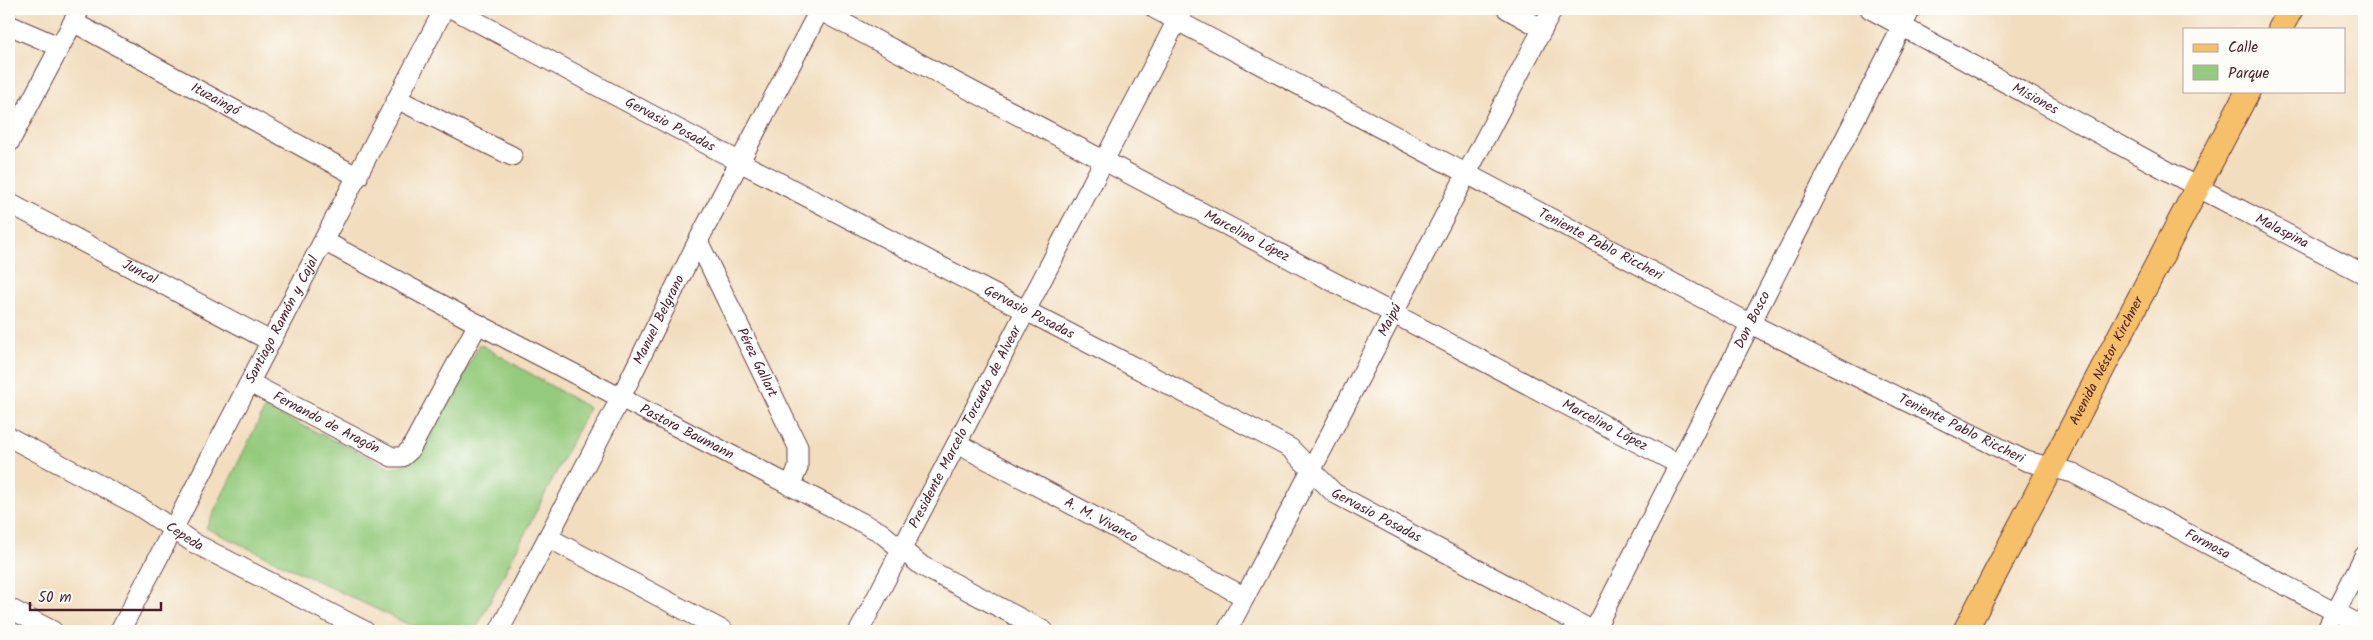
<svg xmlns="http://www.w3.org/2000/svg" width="2373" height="640" viewBox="0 0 2373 640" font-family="Kalam,sans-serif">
	<rect width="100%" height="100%" fill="#fdfcf7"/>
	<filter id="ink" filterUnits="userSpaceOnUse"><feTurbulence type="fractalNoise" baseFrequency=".02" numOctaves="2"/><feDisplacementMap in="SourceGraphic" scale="10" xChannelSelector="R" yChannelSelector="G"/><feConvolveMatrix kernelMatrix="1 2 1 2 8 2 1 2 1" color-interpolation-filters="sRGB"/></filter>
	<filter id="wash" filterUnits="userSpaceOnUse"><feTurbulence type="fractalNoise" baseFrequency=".0096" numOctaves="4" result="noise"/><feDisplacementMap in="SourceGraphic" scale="20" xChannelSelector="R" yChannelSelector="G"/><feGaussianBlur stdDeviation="1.12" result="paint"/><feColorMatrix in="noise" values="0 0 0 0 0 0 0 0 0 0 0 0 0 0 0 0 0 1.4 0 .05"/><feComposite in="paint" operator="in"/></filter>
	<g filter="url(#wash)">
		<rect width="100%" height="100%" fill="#f2ddbe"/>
		<!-- green -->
		<path fill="#94ca7d" stroke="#6f7454" d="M 480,344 L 589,408 L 475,631 L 422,631 L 206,528 L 265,408 L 393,468 L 408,463 L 422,452 Z"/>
	</g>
	<g filter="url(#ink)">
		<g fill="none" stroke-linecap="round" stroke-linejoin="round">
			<!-- minor casing -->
			<g stroke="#633c41" stroke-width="21">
				<g id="minor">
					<path id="s1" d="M 453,9 L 740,162 L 1290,448 L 1334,493 L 1593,631"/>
					<path id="s2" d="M 817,9 L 1678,464"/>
					<path id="s3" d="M 1155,9 L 1751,324 L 2026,461 L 2073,473 L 2364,627"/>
					<path d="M 1507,9 L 1543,29"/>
					<path id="s4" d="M 1870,9 L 2199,188 L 2364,274"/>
					<path id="s5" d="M 73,22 L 358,177"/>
					<path d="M 9,25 L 60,47"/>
					<path d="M 397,99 L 512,156"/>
					<path d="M 9,143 L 80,9"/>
					<path id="s6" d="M 9,203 L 270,341"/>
					<path id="s7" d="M 324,241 L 478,324 L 880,532 L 922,566 L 1044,631"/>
					<path id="s8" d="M 698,241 L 798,447 L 798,468 L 790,486"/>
					<path id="s9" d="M 250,383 L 392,457 L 402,457 L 410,450 L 478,324"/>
					<path id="s10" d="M 9,437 L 137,505 L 194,543 L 365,631"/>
					<path id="s11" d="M 958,444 L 1245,597"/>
					<path d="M 549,538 L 724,631"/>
					<path d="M 9,608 L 53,631"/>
					<path id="s12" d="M 120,631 L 444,9"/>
					<path id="s13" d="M 499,631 L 620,399 L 698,241 L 820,9"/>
					<path id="s14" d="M 859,631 L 1183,9"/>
					<path id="s15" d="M 1227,631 L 1553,9"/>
					<path id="s16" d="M 1594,631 L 1911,9"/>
					<path d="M 2326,631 L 2364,556"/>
				</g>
			</g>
			<!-- major casing -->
			<g stroke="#633c41" stroke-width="26">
				<g id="major">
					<path d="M 2280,29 L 2291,9"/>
					<path id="s17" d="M 1965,631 L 2248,91"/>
				</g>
			</g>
			<!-- minor -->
			<use href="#minor" stroke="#fff" stroke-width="19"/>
			<!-- major -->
			<use href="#major" stroke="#f6c06b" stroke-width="24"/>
		</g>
	</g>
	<g text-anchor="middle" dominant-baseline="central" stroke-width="5" stroke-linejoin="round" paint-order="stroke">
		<!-- street labels -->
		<g font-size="14" fill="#4a1f2b" stroke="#fdfcf7">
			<text stroke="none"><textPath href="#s4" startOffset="188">Misiones</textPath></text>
			<text stroke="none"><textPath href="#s5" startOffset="162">Ituzaingó</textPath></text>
			<text stroke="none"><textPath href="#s1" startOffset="246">Gervasio Posadas</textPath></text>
			<text stroke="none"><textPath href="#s4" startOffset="468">Malaspina</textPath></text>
			<text stroke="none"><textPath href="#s2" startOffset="486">Marcelino López</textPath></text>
			<text stroke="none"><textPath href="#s3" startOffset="504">Teniente Pablo Riccheri</textPath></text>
			<text stroke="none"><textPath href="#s6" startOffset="148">Juncal</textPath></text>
			<text stroke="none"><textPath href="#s1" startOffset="651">Gervasio Posadas</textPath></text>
			<text stroke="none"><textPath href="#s12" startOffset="351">Santiago Ramón y Cajal</textPath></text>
			<text stroke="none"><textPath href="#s13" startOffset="350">Manuel Belgrano</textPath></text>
			<text stroke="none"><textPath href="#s15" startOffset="351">Maipú</textPath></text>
			<text stroke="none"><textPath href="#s16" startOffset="349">Don Bosco</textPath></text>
			<text stroke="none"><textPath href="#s17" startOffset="305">Avenida Néstor Kirchner</textPath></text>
			<text stroke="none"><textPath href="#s8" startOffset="135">Pérez Gallart</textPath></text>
			<text stroke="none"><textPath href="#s9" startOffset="86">Fernando de Aragón</textPath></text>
			<text stroke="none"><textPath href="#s2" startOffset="891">Marcelino López</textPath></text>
			<text stroke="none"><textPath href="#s14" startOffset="230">Presidente Marcelo Torcuato de Alvear</textPath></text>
			<text stroke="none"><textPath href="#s3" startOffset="909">Teniente Pablo Riccheri</textPath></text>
			<text stroke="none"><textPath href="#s7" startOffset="410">Pastora Baumann</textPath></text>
			<text stroke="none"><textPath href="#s1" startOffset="1056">Gervasio Posadas</textPath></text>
			<text stroke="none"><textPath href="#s11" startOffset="162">A. M. Vivanco</textPath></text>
			<text stroke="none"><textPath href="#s10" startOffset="202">Cepeda</textPath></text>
			<text stroke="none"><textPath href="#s3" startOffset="1182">Formosa</textPath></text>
		</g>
	</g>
	<!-- margin -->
	<rect width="2373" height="640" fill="none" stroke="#fdfcf7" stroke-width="30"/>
	<!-- legend -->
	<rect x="2183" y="28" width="162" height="65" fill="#fdfcf7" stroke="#b5a4a5"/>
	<rect x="2193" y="44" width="25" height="8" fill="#f6c06b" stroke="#b5a4a5"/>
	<text x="2228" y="52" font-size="15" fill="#4a1f2b">Calle</text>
	<rect x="2193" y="65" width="25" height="15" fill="#94ca7d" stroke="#b5a4a5"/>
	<text x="2228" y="78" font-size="15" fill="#4a1f2b">Parque</text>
	<!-- scale -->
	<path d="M30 602v8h131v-8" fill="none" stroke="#4a1f2b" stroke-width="2.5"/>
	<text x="38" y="602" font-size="15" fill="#4a1f2b" stroke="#fdfcf7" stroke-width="4" paint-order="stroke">50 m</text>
</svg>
